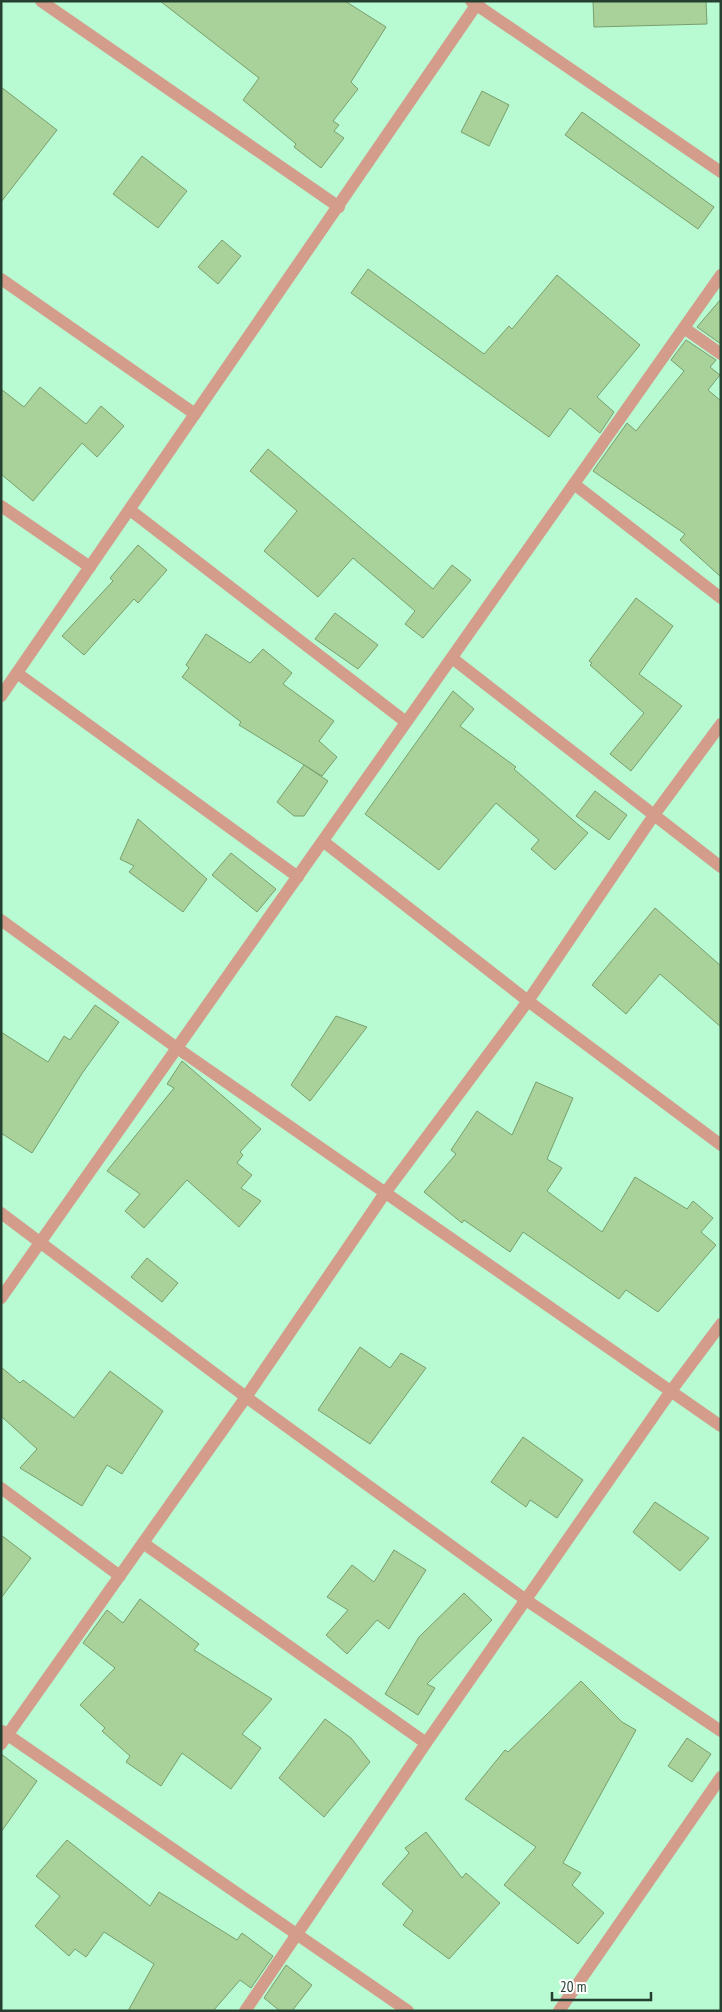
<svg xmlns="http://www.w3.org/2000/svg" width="722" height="2012" viewBox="0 0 722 2012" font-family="'PT Sans Narrow',sans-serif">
	<rect width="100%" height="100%" fill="#b8fad2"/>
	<!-- building -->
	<g fill="#a9d29b" stroke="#799f6c">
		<path d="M 160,1 L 345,1 L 386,27 L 351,82 L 358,89 L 333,121 L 339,125 L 334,131 L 344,138 L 321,168 L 294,147 L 296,144 L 243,100 L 259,78 Z"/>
		<path d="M 593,1 L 706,1 L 707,24 L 594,27 Z"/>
		<path d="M 1,87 L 57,130 L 1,202 Z"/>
		<path d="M 482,91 L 509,105 L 489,146 L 461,132 Z"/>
		<path d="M 582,112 L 714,207 L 698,229 L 565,135 Z"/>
		<path d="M 142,156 L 187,191 L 158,228 L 113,194 Z"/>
		<path d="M 222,240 L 241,256 L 218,284 L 198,267 Z"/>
		<path d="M 368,269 L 484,354 L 509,326 L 512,329 L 557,275 L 640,345 L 597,397 L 614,412 L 600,433 L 570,408 L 549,437 L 351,293 Z"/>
		<path d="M 721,299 L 721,344 L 697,327 Z"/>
		<path d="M 686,340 L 716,360 L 710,367 L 720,375 L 708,390 L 721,401 L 721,577 L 680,540 L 685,534 L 593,471 L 627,423 L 636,431 L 684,371 L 671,360 Z"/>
		<path d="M 40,387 L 86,424 L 101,406 L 124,426 L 97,457 L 82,443 L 33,501 L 1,474 L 1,389 L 24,407 Z"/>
		<path d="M 268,449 L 433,589 L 452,565 L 471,580 L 423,638 L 405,624 L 415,611 L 353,558 L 318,597 L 264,551 L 297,511 L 250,471 Z"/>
		<path d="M 138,545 L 167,570 L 138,603 L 134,599 L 84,655 L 62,636 L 113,581 L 110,578 Z"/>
		<path d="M 636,598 L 673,626 L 639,674 L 682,706 L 631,771 L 610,754 L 644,713 L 590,665 L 592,663 L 589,661 Z"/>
		<path d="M 335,613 L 378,645 L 358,669 L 315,639 Z"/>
		<path d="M 206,634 L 250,663 L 263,649 L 292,673 L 283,684 L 334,721 L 319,741 L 337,757 L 322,776 L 239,725 L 241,722 L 182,677 L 189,668 L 186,665 Z"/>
		<path d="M 453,691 L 474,709 L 460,726 L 516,767 L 514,769 L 588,833 L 555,870 L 531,849 L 539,840 L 496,803 L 439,870 L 365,814 Z"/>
		<path d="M 304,765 L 328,781 L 304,816 L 294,816 L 277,802 Z"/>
		<path d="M 595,791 L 627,815 L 609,840 L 576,816 Z"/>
		<path d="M 138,819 L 207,879 L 183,912 L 129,872 L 134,866 L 120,859 Z"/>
		<path d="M 231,853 L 276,889 L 257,912 L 212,875 Z"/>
		<path d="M 655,908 L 721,966 L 721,1027 L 660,974 L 626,1014 L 592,985 Z"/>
		<path d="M 95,1005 L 119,1022 L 83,1072 L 32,1153 L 1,1133 L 1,1032 L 48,1062 L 64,1036 L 70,1040 Z"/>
		<path d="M 336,1016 L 367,1027 L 310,1101 L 291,1085 Z"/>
		<path d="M 182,1061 L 261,1129 L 240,1152 L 243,1155 L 237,1163 L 252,1175 L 241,1188 L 261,1201 L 239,1227 L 187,1180 L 144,1228 L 125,1211 L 140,1194 L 107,1171 L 174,1088 L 167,1084 Z"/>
		<path d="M 536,1082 L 573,1098 L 547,1159 L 562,1168 L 547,1191 L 602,1232 L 635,1177 L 687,1209 L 693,1201 L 713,1218 L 701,1232 L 716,1245 L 658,1312 L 626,1290 L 619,1299 L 523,1232 L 510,1252 L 464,1220 L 462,1223 L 424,1192 L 456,1154 L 451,1150 L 477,1111 L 512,1135 Z"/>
		<path d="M 147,1258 L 178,1283 L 162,1302 L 131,1277 Z"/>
		<path d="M 360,1347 L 390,1368 L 401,1353 L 426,1368 L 370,1444 L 318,1410 Z"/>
		<path d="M 1,1367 L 20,1383 L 23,1380 L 74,1418 L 110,1371 L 163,1411 L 122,1474 L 107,1465 L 82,1506 L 20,1468 L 37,1449 L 1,1416 Z"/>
		<path d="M 523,1437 L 583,1480 L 557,1518 L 530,1500 L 526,1507 L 491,1482 Z"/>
		<path d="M 655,1502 L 709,1538 L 680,1571 L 633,1532 Z"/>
		<path d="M 1,1535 L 31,1558 L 1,1598 Z"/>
		<path d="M 394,1550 L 426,1570 L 389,1629 L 377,1620 L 347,1654 L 326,1635 L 348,1610 L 327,1597 L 352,1565 L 374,1582 Z"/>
		<path d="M 464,1593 L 492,1620 L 427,1684 L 435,1688 L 418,1715 L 385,1694 L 419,1637 Z"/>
		<path d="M 140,1599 L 199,1644 L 194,1650 L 272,1699 L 242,1734 L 261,1748 L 231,1789 L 182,1753 L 161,1786 L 126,1762 L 130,1756 L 102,1731 L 105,1728 L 80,1705 L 115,1668 L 83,1643 L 107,1610 L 123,1623 Z"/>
		<path d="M 581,1681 L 622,1722 L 636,1730 L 563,1863 L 581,1873 L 572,1885 L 604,1913 L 578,1944 L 504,1885 L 536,1847 L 465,1799 L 505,1750 L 508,1752 Z"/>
		<path d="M 325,1719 L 351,1738 L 370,1762 L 324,1817 L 279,1778 Z"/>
		<path d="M 687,1738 L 711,1754 L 692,1782 L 668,1766 Z"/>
		<path d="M 1,1754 L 37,1781 L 1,1832 Z"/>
		<path d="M 426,1832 L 462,1878 L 466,1873 L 500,1903 L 449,1959 L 403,1925 L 413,1911 L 382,1884 L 409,1853 L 405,1848 Z"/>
		<path d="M 67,1840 L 150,1906 L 159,1892 L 237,1940 L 242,1933 L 273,1956 L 251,1988 L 240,1980 L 213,2011 L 128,2011 L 154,1964 L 104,1932 L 86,1957 L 75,1949 L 69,1956 L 35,1926 L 60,1896 L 36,1876 Z"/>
		<path d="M 286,1965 L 312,1985 L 292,2011 L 280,2011 L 264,1998 Z"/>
	</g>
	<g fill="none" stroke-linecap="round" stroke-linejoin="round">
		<!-- minor -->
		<g stroke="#d39c8b" stroke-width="12">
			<path d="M 41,1 L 339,207"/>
			<path d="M 471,1 L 721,172"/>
			<path d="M 1,279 L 195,414"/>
			<path d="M 684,328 L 721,354"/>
			<path d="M 574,484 L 721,598"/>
			<path d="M 1,506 L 90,567"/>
			<path d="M 130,510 L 406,722"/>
			<path d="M 452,658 L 721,867"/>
			<path d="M 17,673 L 298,877"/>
			<path d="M 1,696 L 479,1"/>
			<path d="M 324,842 L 528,1001 L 721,1145"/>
			<path d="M 1,920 L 177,1048 L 721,1426"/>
			<path d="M 1,1213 L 246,1397 L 526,1600 L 721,1731"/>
			<path d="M 1,1298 L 721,275"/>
			<path d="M 1,1488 L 120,1576"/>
			<path d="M 143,1543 L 426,1743"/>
			<path d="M 2,1731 L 408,2011"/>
			<path d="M 1,1744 L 246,1397 L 385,1193 L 528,1001 L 654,815 L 721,724"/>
			<path d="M 245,2011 L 426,1743 L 671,1391 L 721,1324"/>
			<path d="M 559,2011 L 721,1777"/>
		</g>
	</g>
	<!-- border -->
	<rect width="722" height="2012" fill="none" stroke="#254031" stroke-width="5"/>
	<!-- scale -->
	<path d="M552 1992v8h99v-8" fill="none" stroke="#254031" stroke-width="2.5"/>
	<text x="560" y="1992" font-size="15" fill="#254031" stroke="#ffffff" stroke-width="4" paint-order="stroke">20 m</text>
</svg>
